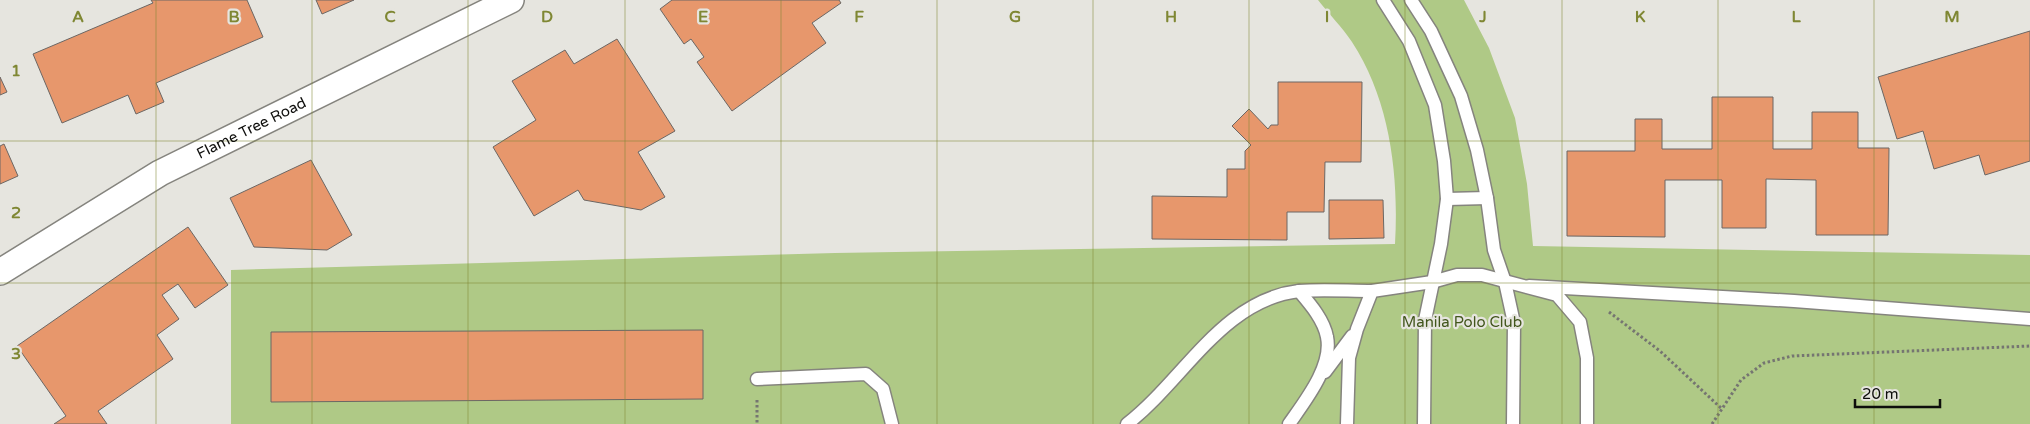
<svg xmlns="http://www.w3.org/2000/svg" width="2030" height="424" viewBox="0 0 2030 424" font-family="'Varela Round',sans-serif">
	<rect width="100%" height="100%" fill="#e6e5df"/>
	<!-- green -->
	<path fill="#afc986" d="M 1318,0 L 1464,0 L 1489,48 L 1515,118 L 1527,184 L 1533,246 L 2030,255 L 2030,424 L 231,424 L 231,270 L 835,253 L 1395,244 C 1399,175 1390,100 1352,42 C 1342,27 1329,14 1318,0 Z"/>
	<!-- building -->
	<g fill="#e7976c" stroke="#6c6764">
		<path d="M 151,0 L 247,0 L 263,37 L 156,83 L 164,102 L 136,114 L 128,95 L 62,123 L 33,54 L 153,3 Z"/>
		<path d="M 316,0 L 354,0 L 322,14 Z"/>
		<path d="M 672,0 L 839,0 L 841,3 L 812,23 L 826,43 L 732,111 L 697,62 L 704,57 L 691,39 L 684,44 L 660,9 Z"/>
		<path d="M 2030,31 L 2030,161 L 1985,175 L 1979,155 L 1934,169 L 1923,131 L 1897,139 L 1878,77 Z"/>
		<path d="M 617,39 L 675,131 L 638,152 L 665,197 L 641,210 L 584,200 L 578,190 L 534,216 L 493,147 L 536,120 L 512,81 L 565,50 L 574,64 Z"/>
		<path d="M 0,77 L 7,92 L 0,95 Z"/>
		<path d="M 1278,82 L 1362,82 L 1361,162 L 1325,162 L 1324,212 L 1287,212 L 1287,240 L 1152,239 L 1152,196 L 1227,197 L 1227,169 L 1245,169 L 1245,151 L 1251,145 L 1232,126 L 1249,109 L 1268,129 L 1271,125 L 1278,125 Z"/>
		<path d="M 1712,97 L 1773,97 L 1773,149 L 1812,149 L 1812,112 L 1858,112 L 1858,148 L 1889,148 L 1888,235 L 1816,235 L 1816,180 L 1766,179 L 1766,228 L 1722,228 L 1722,180 L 1665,180 L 1665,237 L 1567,236 L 1567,151 L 1635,151 L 1635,119 L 1662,119 L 1662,149 L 1712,149 Z"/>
		<path d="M 4,144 L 18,176 L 0,184 L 0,146 Z"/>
		<path d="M 311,160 L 352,235 L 327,250 L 254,247 L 230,198 Z"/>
		<path d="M 1329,200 L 1383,200 L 1384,238 L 1329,239 Z"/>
		<path d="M 188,227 L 228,285 L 195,308 L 178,284 L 162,295 L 179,319 L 157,335 L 173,359 L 98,411 L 107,424 L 54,424 L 66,416 L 17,346 Z"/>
		<path d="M 703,330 L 703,399 L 271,402 L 271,332 Z"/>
	</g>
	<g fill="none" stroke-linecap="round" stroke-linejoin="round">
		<!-- lane casing -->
		<g stroke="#85847e" stroke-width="15">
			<g id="lane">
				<path d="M 1383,0 L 1409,41 L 1435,105 L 1444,161 L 1447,199 L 1441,244 L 1425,320 L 1424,424"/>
				<path d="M 1411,0 L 1431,31 L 1461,96 L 1477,150 L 1487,198 L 1494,250 L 1505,282 L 1514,323 L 1513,424"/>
				<path d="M 1447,199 L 1487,198"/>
				<path d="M 1529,286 L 1794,301 L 2030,319"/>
				<path d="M 1325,372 L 1352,336"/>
				<path d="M 757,379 L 866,374 L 883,389 L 892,424"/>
				<path d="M 1127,424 C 1184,380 1222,300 1299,291 C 1323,289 1348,291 1372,291"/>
				<path d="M 1289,424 C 1305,401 1333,366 1327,337 C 1324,320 1310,304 1299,291"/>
				<path d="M 1347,424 L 1349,358 L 1357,329 L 1372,291 L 1432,282 L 1457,275 L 1482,275 L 1557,295 L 1580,322 L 1587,358 L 1587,424"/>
			</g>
		</g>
		<!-- street casing -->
		<g stroke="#85847e" stroke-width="28">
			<g id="street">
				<path id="s1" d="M 0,272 L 160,173 L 511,0"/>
			</g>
		</g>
		<!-- path -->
		<g stroke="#757571" stroke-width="3" stroke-dasharray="2.5 2.5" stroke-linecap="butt">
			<path d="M 1609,312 L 1660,351 L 1722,409"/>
			<path d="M 757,400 L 757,424"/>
			<path d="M 1712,424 L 1741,380 L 1764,363 L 1792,356 L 2030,346"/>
		</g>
		<!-- lane -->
		<use href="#lane" stroke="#fff" stroke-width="12"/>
		<!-- street -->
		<use href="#street" stroke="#fff" stroke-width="25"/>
	</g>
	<!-- grid -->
	<path fill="none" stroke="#7f8733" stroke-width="1" stroke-opacity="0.55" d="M 156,0 L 156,424M 312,0 L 312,424M 468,0 L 468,424M 625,0 L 625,424M 781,0 L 781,424M 937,0 L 937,424M 1093,0 L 1093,424M 1249,0 L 1249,424M 1405,0 L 1405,424M 1562,0 L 1562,424M 1718,0 L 1718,424M 1874,0 L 1874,424M 0,141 L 2030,141M 0,283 L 2030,283"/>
	<g text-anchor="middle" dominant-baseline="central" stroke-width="4.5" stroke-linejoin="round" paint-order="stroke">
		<!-- street labels -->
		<g font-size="15" fill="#0e0e0c" stroke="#e6e5df">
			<text stroke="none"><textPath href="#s1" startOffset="290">Flame Tree Road</textPath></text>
		</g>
		<!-- park labels -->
		<g font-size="15" fill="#42561c" stroke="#e6e5df">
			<text x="1462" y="322">Manila Polo Club</text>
		</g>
	</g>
	<g font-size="16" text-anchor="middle" font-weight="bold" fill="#7f8733" stroke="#e6e5df" stroke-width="4.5" stroke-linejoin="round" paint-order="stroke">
		<text x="78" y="22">A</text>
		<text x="234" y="22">B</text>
		<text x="390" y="22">C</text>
		<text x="547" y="22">D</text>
		<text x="703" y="22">E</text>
		<text x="859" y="22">F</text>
		<text x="1015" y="22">G</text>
		<text x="1171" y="22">H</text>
		<text x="1327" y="22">I</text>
		<text x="1483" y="22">J</text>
		<text x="1640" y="22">K</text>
		<text x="1796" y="22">L</text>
		<text x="1952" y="22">M</text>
		<text x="16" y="76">1</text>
		<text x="16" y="218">2</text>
		<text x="16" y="359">3</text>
	</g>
	<!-- scale -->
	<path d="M1855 399v8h85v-8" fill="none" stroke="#0e0e0c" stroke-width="2.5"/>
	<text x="1862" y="399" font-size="15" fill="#0e0e0c" stroke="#e6e5df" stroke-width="4" paint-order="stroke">20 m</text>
</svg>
